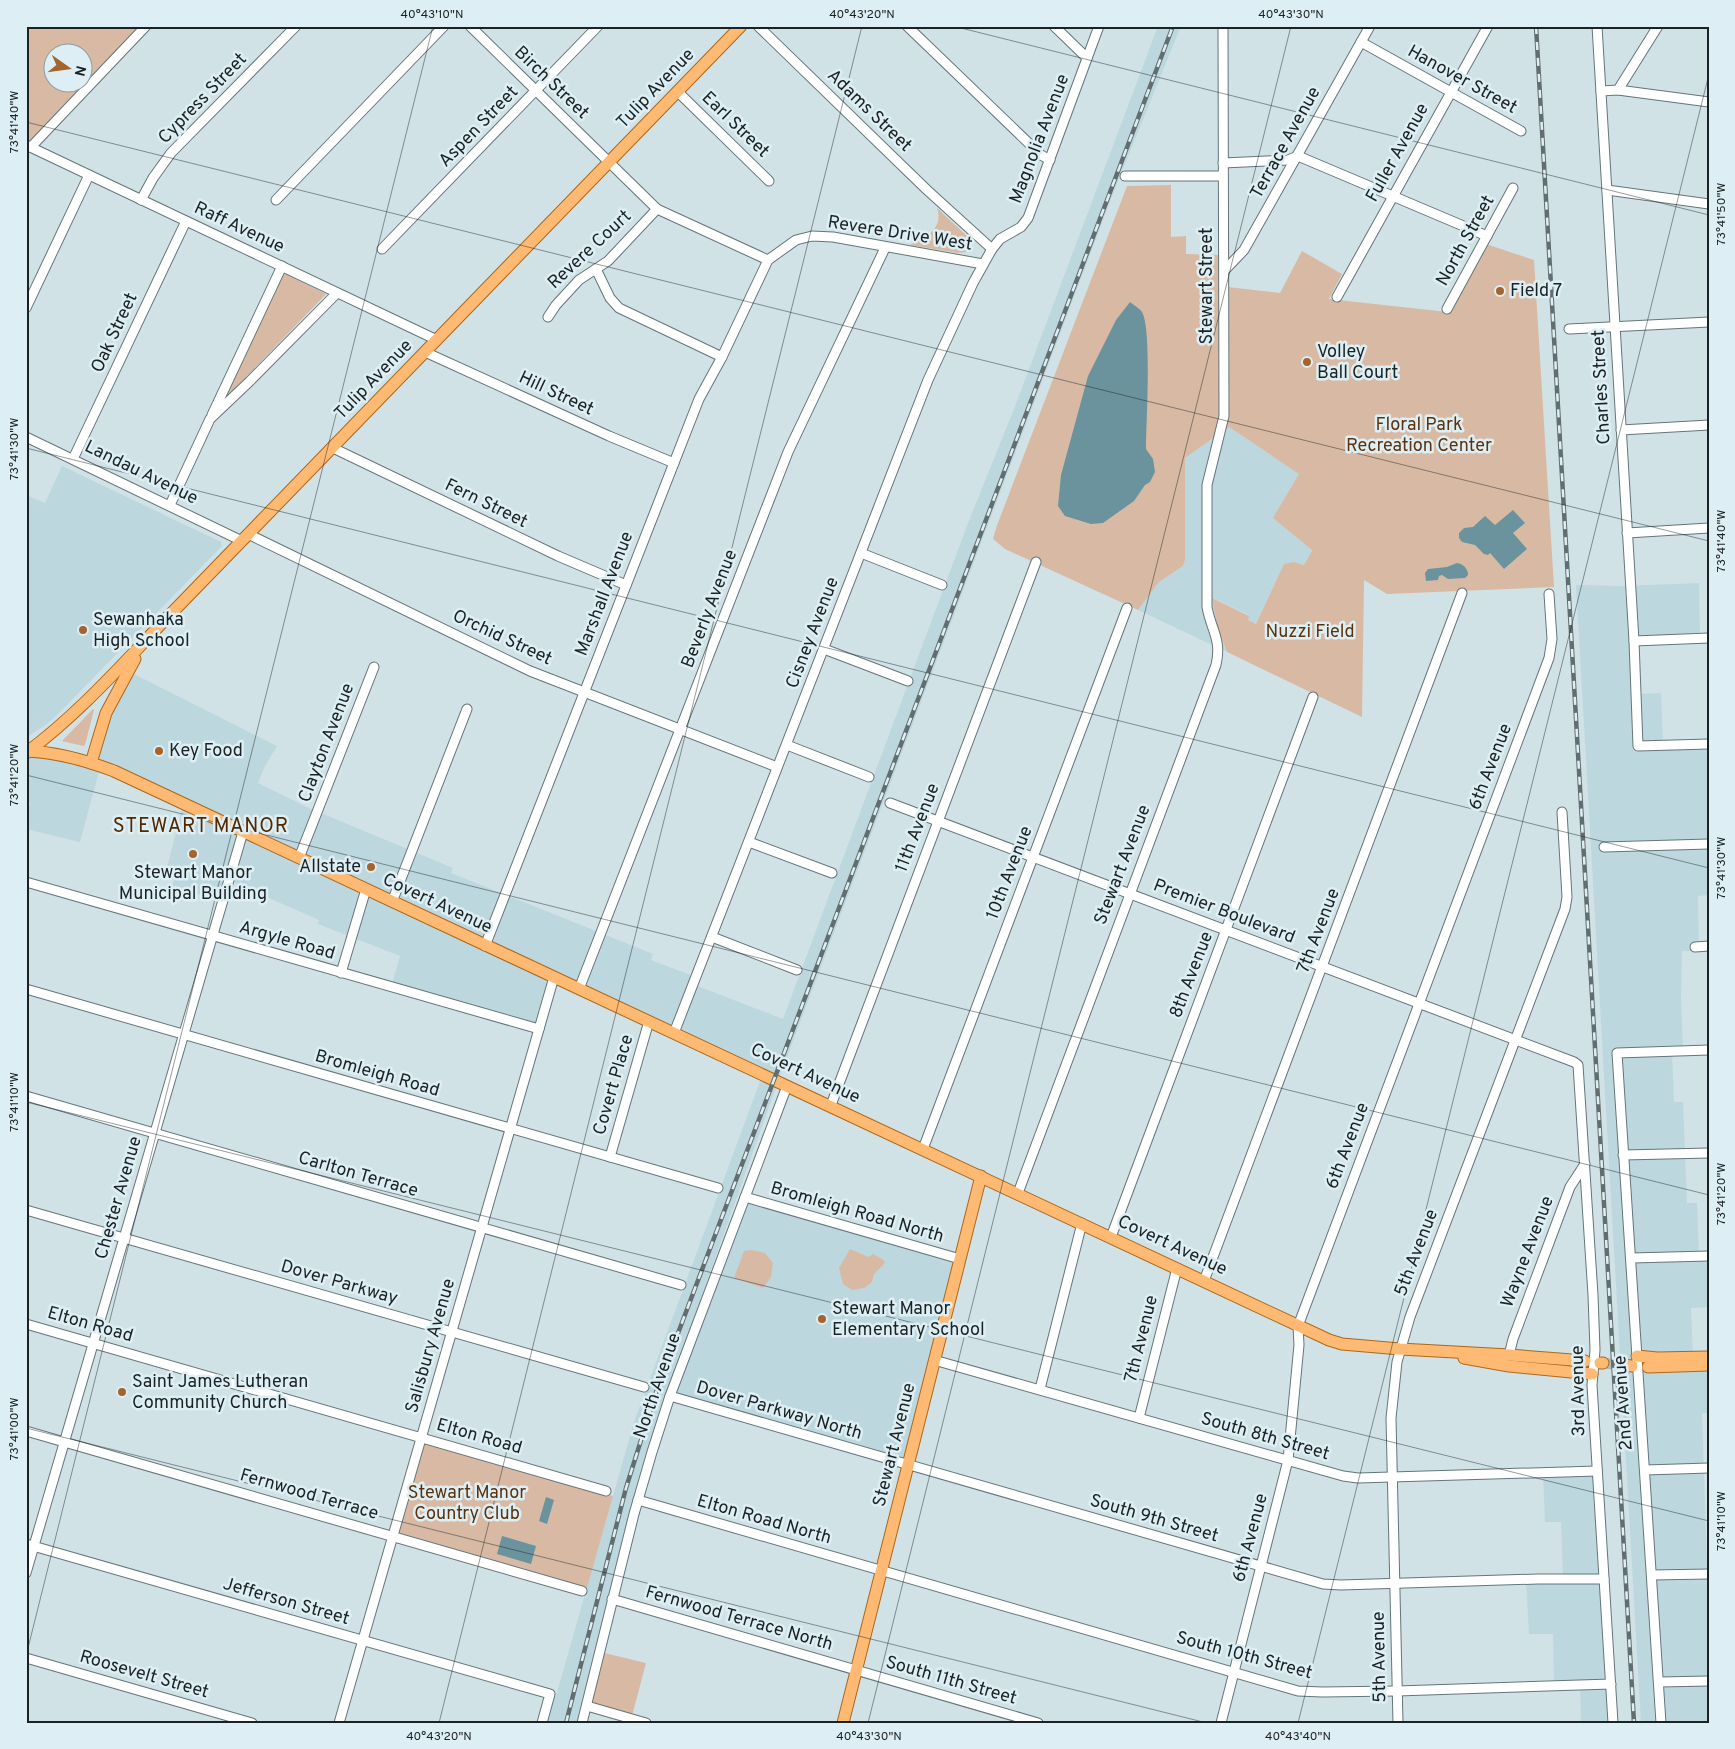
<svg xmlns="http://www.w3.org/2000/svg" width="1735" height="1749" viewBox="0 0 1735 1749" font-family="Overpass,sans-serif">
	<rect width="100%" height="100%" fill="#d0e2e6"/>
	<!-- built -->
	<g fill="#bdd7de">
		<path d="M 1158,26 L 1181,26 L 1114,191 L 781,1073 L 649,1445 L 578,1723 L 545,1723 L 552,1695 L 556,1696 L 634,1422 L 762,1076 L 551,979 L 537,1026 L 392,984 L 400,956 L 318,924 L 319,920 L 228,880 L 221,901 L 172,886 L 177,870 L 167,867 L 184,802 L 101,764 L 80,842 L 26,829 L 26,817 L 30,803 L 26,798 L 26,749 L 94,761 L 106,718 L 130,672 L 277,746 L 265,766 L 258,783 L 309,808 L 453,868 L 451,873 L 653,954 L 651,960 L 693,976 L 690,983 L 783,1019 L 968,523 L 1014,409 Z"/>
		<path d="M 1229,427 L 1300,474 L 1312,549 L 1304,565 L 1294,562 L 1284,565 L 1256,624 L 1247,620 L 1249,615 L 1213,598 L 1217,625 L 1227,652 L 1138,610 L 1159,582 L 1183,566 L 1185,559 L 1185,458 Z"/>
		<path d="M 62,466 L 221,542 L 222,546 L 58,714 L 47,724 L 30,735 L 26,735 L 26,495 L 45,503 Z"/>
		<path d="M 1699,583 L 1700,637 L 1635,640 L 1637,694 L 1661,693 L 1663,746 L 1709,746 L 1709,895 L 1698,896 L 1699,951 L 1682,951 L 1681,998 L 1683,1052 L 1672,1053 L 1674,1102 L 1683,1102 L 1687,1203 L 1697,1203 L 1699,1255 L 1709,1255 L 1709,1307 L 1691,1308 L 1693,1356 L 1709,1356 L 1709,1413 L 1702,1413 L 1709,1629 L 1709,1723 L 1641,1723 L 1576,585 L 1623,586 Z"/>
		<path d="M 745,1197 L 960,1259 L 908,1465 L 670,1396 Z"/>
		<path d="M 1602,1472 L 1617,1723 L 1581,1723 L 1580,1684 L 1554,1686 L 1553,1634 L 1529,1634 L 1526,1580 L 1563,1578 L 1561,1522 L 1545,1522 L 1543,1473 Z"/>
	</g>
	<!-- green -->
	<g fill="#d8baa4" fill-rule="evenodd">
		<path d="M 26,26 L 146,26 L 31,147 L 26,145 ZM 52,52 L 82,52 L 82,82 L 52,82 Z"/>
		<path d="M 1171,185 L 1171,237 L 1186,236 L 1186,254 L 1219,255 L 1219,271 L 1228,287 L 1280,293 L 1302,251 L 1342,274 L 1329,299 L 1448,312 L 1486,244 L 1534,260 L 1554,587 L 1387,594 L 1364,580 L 1362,717 L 1227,652 L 1217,625 L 1212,598 L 1249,616 L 1248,620 L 1256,624 L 1284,564 L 1294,562 L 1304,565 L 1312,550 L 1273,518 L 1299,474 L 1229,427 L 1185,458 L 1185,560 L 1183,566 L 1159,582 L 1138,610 L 1005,549 L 993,539 L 996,528 L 1127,186 Z"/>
		<path d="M 937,208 L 968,237 L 970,246 L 966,252 L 958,253 L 910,245 C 926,237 944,229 937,208 Z"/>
		<path d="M 284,273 L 326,294 L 221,403 Z"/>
		<path d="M 93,709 L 94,710 L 85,745 L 83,746 L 62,741 Z"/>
		<path d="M 850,1249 L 869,1257 L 873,1254 L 885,1261 L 883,1265 L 874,1274 L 872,1282 L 864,1288 L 852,1290 L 843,1284 L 839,1268 Z"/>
		<path d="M 752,1250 L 765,1253 L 773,1263 L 771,1277 L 763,1288 L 734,1278 L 744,1251 Z"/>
		<path d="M 424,1441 L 613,1496 L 587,1588 L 396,1533 Z"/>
		<path d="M 596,1651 L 646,1663 L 632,1716 L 583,1702 Z"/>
	</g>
	<!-- water -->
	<g fill="#6a939e">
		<path d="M 1130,302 C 1134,305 1140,309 1142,312 C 1152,329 1146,425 1146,449 L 1153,459 L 1155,472 L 1150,482 L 1145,485 L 1134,501 L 1103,523 L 1091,524 L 1065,516 L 1058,506 L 1061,475 L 1088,376 L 1116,320 Z"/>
		<path d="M 1513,510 L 1525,523 L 1513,533 L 1527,549 L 1504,569 L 1490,553 L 1488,555 L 1484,554 L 1475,545 L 1462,542 L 1459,538 L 1459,533 L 1464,528 L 1473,527 L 1485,516 L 1495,525 Z"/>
		<path d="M 1457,563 C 1463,564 1468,568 1468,575 L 1465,578 L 1448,579 L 1442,575 L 1439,576 L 1438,580 L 1426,581 L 1425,573 L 1428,569 L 1447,567 Z"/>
		<path d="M 546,1497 L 554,1500 L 547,1524 L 539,1521 Z"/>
		<path d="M 502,1536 L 536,1546 L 531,1564 L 497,1554 Z"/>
	</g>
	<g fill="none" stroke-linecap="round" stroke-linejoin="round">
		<!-- major-tunnel -->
		<path stroke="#acbcbf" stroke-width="11" stroke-dasharray="11 5.5" stroke-linecap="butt" d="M 1603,1363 L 1622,1365"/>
		<!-- minor casing -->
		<g stroke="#657579" stroke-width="11">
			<g id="minor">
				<path d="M 470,26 L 657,209 L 768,260"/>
				<path d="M 758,26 L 926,189 L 992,249"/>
				<path d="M 907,26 L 1041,155 L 1050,160"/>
				<path d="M 1054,26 L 1087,58"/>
				<path d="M 1597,26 L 1634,641 L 1638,746 L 1709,744"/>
				<path d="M 1361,42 L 1521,131"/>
				<path d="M 1618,90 L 1709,102"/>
				<path d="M 1601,91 L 1618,90 L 1658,26"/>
				<path d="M 678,92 L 769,181"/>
				<path d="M 26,145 L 437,340"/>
				<path d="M 31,147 L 146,26"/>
				<path d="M 1223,163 L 1288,160 L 1298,156 L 1487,236"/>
				<path d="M 1125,176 L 1223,176"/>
				<path d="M 1607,190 L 1709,204"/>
				<path d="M 141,200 L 153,178 L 171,153 L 296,26"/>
				<path d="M 276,200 L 444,26"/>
				<path d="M 382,249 L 598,26"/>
				<path d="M 596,269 L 610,298 L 619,308 L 722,357"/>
				<path d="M 1224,271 L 1244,250 L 1370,26"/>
				<path d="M 1337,297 L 1488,26"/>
				<path d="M 26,308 L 89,175"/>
				<path d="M 1447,309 L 1513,188"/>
				<path d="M 548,317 L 556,305 L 579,280 L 608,261 L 657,209"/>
				<path d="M 1569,329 L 1709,322"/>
				<path d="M 425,352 L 609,436 L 674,463"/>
				<path d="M 212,415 L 282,266"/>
				<path d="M 1621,430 L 1709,425"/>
				<path d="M 26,437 L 242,541"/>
				<path d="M 333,448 L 558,556 L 626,585"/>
				<path d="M 73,459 L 186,221"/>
				<path d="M 170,505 L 210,419 L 250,381 L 337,293"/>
				<path d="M 1627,533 L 1709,528"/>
				<path d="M 248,534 L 530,671 L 777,767"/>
				<path d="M 861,553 L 942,585"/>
				<path d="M 1634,641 L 1709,638"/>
				<path d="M 824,649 L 908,681"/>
				<path d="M 787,745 L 869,777"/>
				<path d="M 890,803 L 1574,1062 L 1578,1065 L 1593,1295 L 1595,1350 L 1592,1385 L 1613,1723"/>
				<path d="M 749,842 L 832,873"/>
				<path d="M 1604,847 L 1709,844"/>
				<path d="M 299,858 L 374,667"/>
				<path d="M 26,882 L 539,1029"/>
				<path d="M 392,902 L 467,709"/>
				<path d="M 712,937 L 797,970"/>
				<path d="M 485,946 L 699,399 L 722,357 L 768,260 L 796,240 L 812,236 L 833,237 L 983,264"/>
				<path d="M 1695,947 L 1709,946"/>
				<path d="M 341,973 L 366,889"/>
				<path d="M 26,989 L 718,1188"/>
				<path d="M 579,989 L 788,452 L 885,248"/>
				<path d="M 674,1033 L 928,380 L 973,283 L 992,249 L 1000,239 L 1021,227 L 1028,218 L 1099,26"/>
				<path d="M 26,1096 L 681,1285"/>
				<path d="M 831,1105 L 1036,562"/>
				<path d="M 923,1149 L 1127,608"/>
				<path d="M 1623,1155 L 1709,1153"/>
				<path d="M 610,1157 L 649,1021"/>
				<path d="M 1018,1193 L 1216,665 C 1222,639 1211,630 1207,607 L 1207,485 L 1224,416 L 1223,26"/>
				<path d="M 745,1197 L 960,1259"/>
				<path d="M 26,1210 L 644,1387"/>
				<path d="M 1111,1237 L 1313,697"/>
				<path d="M 1631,1258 L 1709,1256"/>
				<path d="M 1204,1281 L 1462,593"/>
				<path d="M 26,1324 L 606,1491"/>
				<path d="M 1509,1355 L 1513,1339 L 1570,1187 L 1585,1164"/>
				<path d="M 934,1360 L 1343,1476 L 1358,1478 L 1597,1471"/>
				<path d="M 1040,1389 L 1082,1223"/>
				<path d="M 670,1396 L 1323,1584 L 1341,1585 L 1538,1579 L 1604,1579"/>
				<path d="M 1139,1418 L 1177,1268"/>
				<path d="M 26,1431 L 582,1591"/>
				<path d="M 1645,1470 L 1709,1468"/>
				<path d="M 638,1500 L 1298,1691 L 1322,1692 L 1397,1691 L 1611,1684"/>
				<path d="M 26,1544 L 550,1694 L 542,1723"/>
				<path d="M 26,1573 L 243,832"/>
				<path d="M 1652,1575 L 1709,1574"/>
				<path d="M 612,1599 L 1038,1723"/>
				<path d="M 26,1658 L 252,1723"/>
				<path d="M 1659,1682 L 1709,1681"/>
				<path d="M 587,1706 L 646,1723"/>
				<path d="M 339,1723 L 554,977"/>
				<path d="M 582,1723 L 634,1514 L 652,1452 L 670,1396 L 787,1086"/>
				<path d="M 1221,1723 L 1288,1460 L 1299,1345 L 1298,1326 L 1549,658 L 1552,639 L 1549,594"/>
				<path d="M 1398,1723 L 1391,1418 L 1397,1362 L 1410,1317 L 1565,909 L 1567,897 L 1562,812"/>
				<path d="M 1661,1723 L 1617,1053 L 1709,1050"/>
			</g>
		</g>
		<!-- major casing -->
		<g stroke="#ae671a" stroke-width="13">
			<g id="major">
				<path d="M 26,751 C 57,752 85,760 114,771 L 1329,1340 L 1342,1344 L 1400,1349 L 1509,1355 L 1585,1361"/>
				<path d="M 26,753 C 77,715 118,669 162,623 L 741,26"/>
				<path d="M 91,763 L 106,713 L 135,659"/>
				<path d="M 1637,1356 L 1657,1358 L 1709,1357"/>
				<path d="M 1464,1358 L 1509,1366 L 1592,1374"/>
				<path d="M 1600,1363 L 1603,1363"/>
				<path d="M 1622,1365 L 1632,1366"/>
				<path d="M 1648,1367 L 1709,1365"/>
				<path d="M 843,1723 L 981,1176"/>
			</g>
		</g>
		<!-- minor -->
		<use href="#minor" stroke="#fff" stroke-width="9"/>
		<!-- major -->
		<use href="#major" stroke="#feba73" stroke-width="11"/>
		<!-- rail casing -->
		<g stroke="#626d6f" stroke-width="4.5">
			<g id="rail">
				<path d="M 1536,26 L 1634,1723"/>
				<path d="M 566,1723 L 626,1488 L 658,1386 L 1173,26"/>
			</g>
		</g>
		<!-- rail -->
		<use href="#rail" stroke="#ddeff4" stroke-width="2.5" stroke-dasharray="8" stroke-linecap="butt"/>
	</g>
	<!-- ticks -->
	<path fill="none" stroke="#1b2223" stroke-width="1" stroke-opacity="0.45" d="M 953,26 L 1709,215M 26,122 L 1709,541M 26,448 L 1709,868M 26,775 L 1709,1195M 26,1102 L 1709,1521M 26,1428 L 1207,1723M 26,1656 L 433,26M 439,1723 L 862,26M 868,1723 L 1291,26M 1298,1723 L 1709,74"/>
	<!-- markers -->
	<g fill="#a5642e" stroke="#ddeff4" stroke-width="2">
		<circle cx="1500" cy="291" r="5"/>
		<circle cx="1307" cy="362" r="5"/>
		<circle cx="83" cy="630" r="5"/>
		<circle cx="159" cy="751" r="5"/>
		<circle cx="193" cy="854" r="5"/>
		<circle cx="371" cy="867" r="5"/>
		<circle cx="822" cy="1319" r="5"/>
		<circle cx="122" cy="1392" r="5"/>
	</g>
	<g text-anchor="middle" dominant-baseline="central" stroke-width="5" stroke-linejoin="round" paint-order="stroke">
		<!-- street labels -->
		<g font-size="18" fill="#1b2223" stroke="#ddeff4">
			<text transform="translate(1462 80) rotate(29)">Hanover Street</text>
			<text transform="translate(551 83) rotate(44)">Birch Street</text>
			<text transform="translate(656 89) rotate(-46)">Tulip Avenue</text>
			<text transform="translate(203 99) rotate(-46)">Cypress Street</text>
			<text transform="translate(869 111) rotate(44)">Adams Street</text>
			<text transform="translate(735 125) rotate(44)">Earl Street</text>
			<text transform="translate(479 127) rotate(-46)">Aspen Street</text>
			<text transform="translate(1040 139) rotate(-69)">Magnolia Avenue</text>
			<text transform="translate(1286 143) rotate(-61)">Terrace Avenue</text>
			<text transform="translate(1398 153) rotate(-61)">Fuller Avenue</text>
			<text transform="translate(239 228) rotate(25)">Raff Avenue</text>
			<text transform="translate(900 234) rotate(9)">Revere Drive West</text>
			<text transform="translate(1466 241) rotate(-61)">North Street</text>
			<text transform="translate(590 250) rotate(-43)">Revere Court</text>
			<text transform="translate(1207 286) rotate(-90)">Stewart Street</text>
			<text transform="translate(115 333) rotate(-65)">Oak Street</text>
			<text transform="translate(374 380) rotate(-46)">Tulip Avenue</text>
			<text transform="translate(1602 387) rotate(-93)">Charles Street</text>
			<text transform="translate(556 394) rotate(25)">Hill Street</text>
			<text transform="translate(141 473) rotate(26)">Landau Avenue</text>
			<text transform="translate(486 504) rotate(26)">Fern Street</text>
			<text transform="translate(605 594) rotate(-69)">Marshall Avenue</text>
			<text transform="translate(710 609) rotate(-69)">Beverly Avenue</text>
			<text transform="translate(813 633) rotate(-69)">Cisney Avenue</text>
			<text transform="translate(502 638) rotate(25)">Orchid Street</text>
			<text transform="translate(327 743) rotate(-69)">Clayton Avenue</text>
			<text transform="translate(1491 767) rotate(-69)">6th Avenue</text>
			<text transform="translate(918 828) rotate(-69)">11th Avenue</text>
			<text transform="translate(1123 865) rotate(-69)">Stewart Avenue</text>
			<text transform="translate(1010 873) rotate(-69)">10th Avenue</text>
			<text transform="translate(437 904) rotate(25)">Covert Avenue</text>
			<text transform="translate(1224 912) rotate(21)">Premier Boulevard</text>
			<text transform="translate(1319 931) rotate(-69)">7th Avenue</text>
			<text transform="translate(287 941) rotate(16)">Argyle Road</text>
			<text transform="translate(1192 975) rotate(-69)">8th Avenue</text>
			<text transform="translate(377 1074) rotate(16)">Bromleigh Road</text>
			<text transform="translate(805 1074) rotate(25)">Covert Avenue</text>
			<text transform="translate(614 1085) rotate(-74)">Covert Place</text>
			<text transform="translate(1348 1146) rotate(-69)">6th Avenue</text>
			<text transform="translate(358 1175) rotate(16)">Carlton Terrace</text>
			<text transform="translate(119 1198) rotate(-74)">Chester Avenue</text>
			<text transform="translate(857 1213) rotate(16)">Bromleigh Road North</text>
			<text transform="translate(1172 1246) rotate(25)">Covert Avenue</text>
			<text transform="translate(1528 1252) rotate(-69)">Wayne Avenue</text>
			<text transform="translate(1417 1253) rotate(-69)">5th Avenue</text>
			<text transform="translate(339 1283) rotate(16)">Dover Parkway</text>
			<text transform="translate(90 1325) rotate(16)">Elton Road</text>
			<text transform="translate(1142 1339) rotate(-76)">7th Avenue</text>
			<text transform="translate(431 1346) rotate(-74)">Salisbury Avenue</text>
			<text transform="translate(658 1386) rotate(-71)">North Avenue</text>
			<text transform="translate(1579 1391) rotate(-91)">3rd Avenue</text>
			<text transform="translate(1624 1403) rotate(-94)">2nd Avenue</text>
			<text transform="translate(779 1411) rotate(16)">Dover Parkway North</text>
			<text transform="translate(479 1437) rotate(16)">Elton Road</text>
			<text transform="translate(1265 1437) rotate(16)">South 8th Street</text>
			<text transform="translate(895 1445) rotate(-76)">Stewart Avenue</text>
			<text transform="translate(309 1495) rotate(16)">Fernwood Terrace</text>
			<text transform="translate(1154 1519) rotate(16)">South 9th Street</text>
			<text transform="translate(764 1520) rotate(16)">Elton Road North</text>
			<text transform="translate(1251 1538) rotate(-75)">6th Avenue</text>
			<text transform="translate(286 1602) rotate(16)">Jefferson Street</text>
			<text transform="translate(739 1619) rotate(16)">Fernwood Terrace North</text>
			<text transform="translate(1244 1656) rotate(15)">South 10th Street</text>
			<text transform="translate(1380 1657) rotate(-91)">5th Avenue</text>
			<text transform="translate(144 1675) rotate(16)">Roosevelt Street</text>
			<text transform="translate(951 1681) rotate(16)">South 11th Street</text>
		</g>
		<!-- poi labels -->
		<g font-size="18" fill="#1b2223" stroke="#ddeff4" text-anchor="start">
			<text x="1510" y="291">Field 7</text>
			<text x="1317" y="352">Volley<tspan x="1317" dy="21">Ball Court</tspan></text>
			<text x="93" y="620">Sewanhaka<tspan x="93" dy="21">High School</tspan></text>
			<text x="169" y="751">Key Food</text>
			<text x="361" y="867" text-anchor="end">Allstate</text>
			<text x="193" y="873" text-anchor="middle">Stewart Manor<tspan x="193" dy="21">Municipal Building</tspan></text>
			<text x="832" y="1309">Stewart Manor<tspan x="832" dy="21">Elementary School</tspan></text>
			<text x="132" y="1382">Saint James Lutheran<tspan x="132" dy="21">Community Church</tspan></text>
		</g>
		<!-- park labels -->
		<g font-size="18" fill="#5c320c" stroke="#ddeff4">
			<text x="1419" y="425">Floral Park<tspan x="1419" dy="21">Recreation Center</tspan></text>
			<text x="1310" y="632">Nuzzi Field</text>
			<text x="467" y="1493">Stewart Manor<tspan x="467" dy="21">Country Club</tspan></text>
		</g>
		<!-- quarter labels -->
		<g font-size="20" letter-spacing="1" fill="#522800" stroke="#ddeff4">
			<text x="201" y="827">STEWART MANOR</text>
		</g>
	</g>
	<!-- border -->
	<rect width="1735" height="1749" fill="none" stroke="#ddeff4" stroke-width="55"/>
	<!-- north arrow -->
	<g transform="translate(68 68) rotate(104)"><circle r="24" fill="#ddeff4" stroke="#8f9da0"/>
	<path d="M0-4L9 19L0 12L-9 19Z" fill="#a5642e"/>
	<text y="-8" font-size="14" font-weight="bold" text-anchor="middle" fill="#1b2223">N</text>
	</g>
	<rect x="28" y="28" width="1680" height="1694" fill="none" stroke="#1b2223" stroke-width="2"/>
	<g font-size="12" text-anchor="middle" fill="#1b2223">
		<text x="432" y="18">40°43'10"N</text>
		<text x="862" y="18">40°43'20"N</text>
		<text x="1291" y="18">40°43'30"N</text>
		<text transform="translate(14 122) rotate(-90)" y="4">73°41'40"W</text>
		<text transform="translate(1721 214) rotate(-90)" y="4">73°41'50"W</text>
		<text transform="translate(14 449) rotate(-90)" y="4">73°41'30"W</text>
		<text transform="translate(1721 541) rotate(-90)" y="4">73°41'40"W</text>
		<text transform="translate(14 775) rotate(-90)" y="4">73°41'20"W</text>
		<text transform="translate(1721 868) rotate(-90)" y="4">73°41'30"W</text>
		<text transform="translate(14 1102) rotate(-90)" y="4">73°41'10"W</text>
		<text transform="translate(1721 1194) rotate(-90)" y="4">73°41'20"W</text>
		<text transform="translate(14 1429) rotate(-90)" y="4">73°41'00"W</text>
		<text transform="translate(1721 1521) rotate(-90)" y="4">73°41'10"W</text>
		<text x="439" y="1740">40°43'20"N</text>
		<text x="869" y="1740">40°43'30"N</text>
		<text x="1298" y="1740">40°43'40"N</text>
	</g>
</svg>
